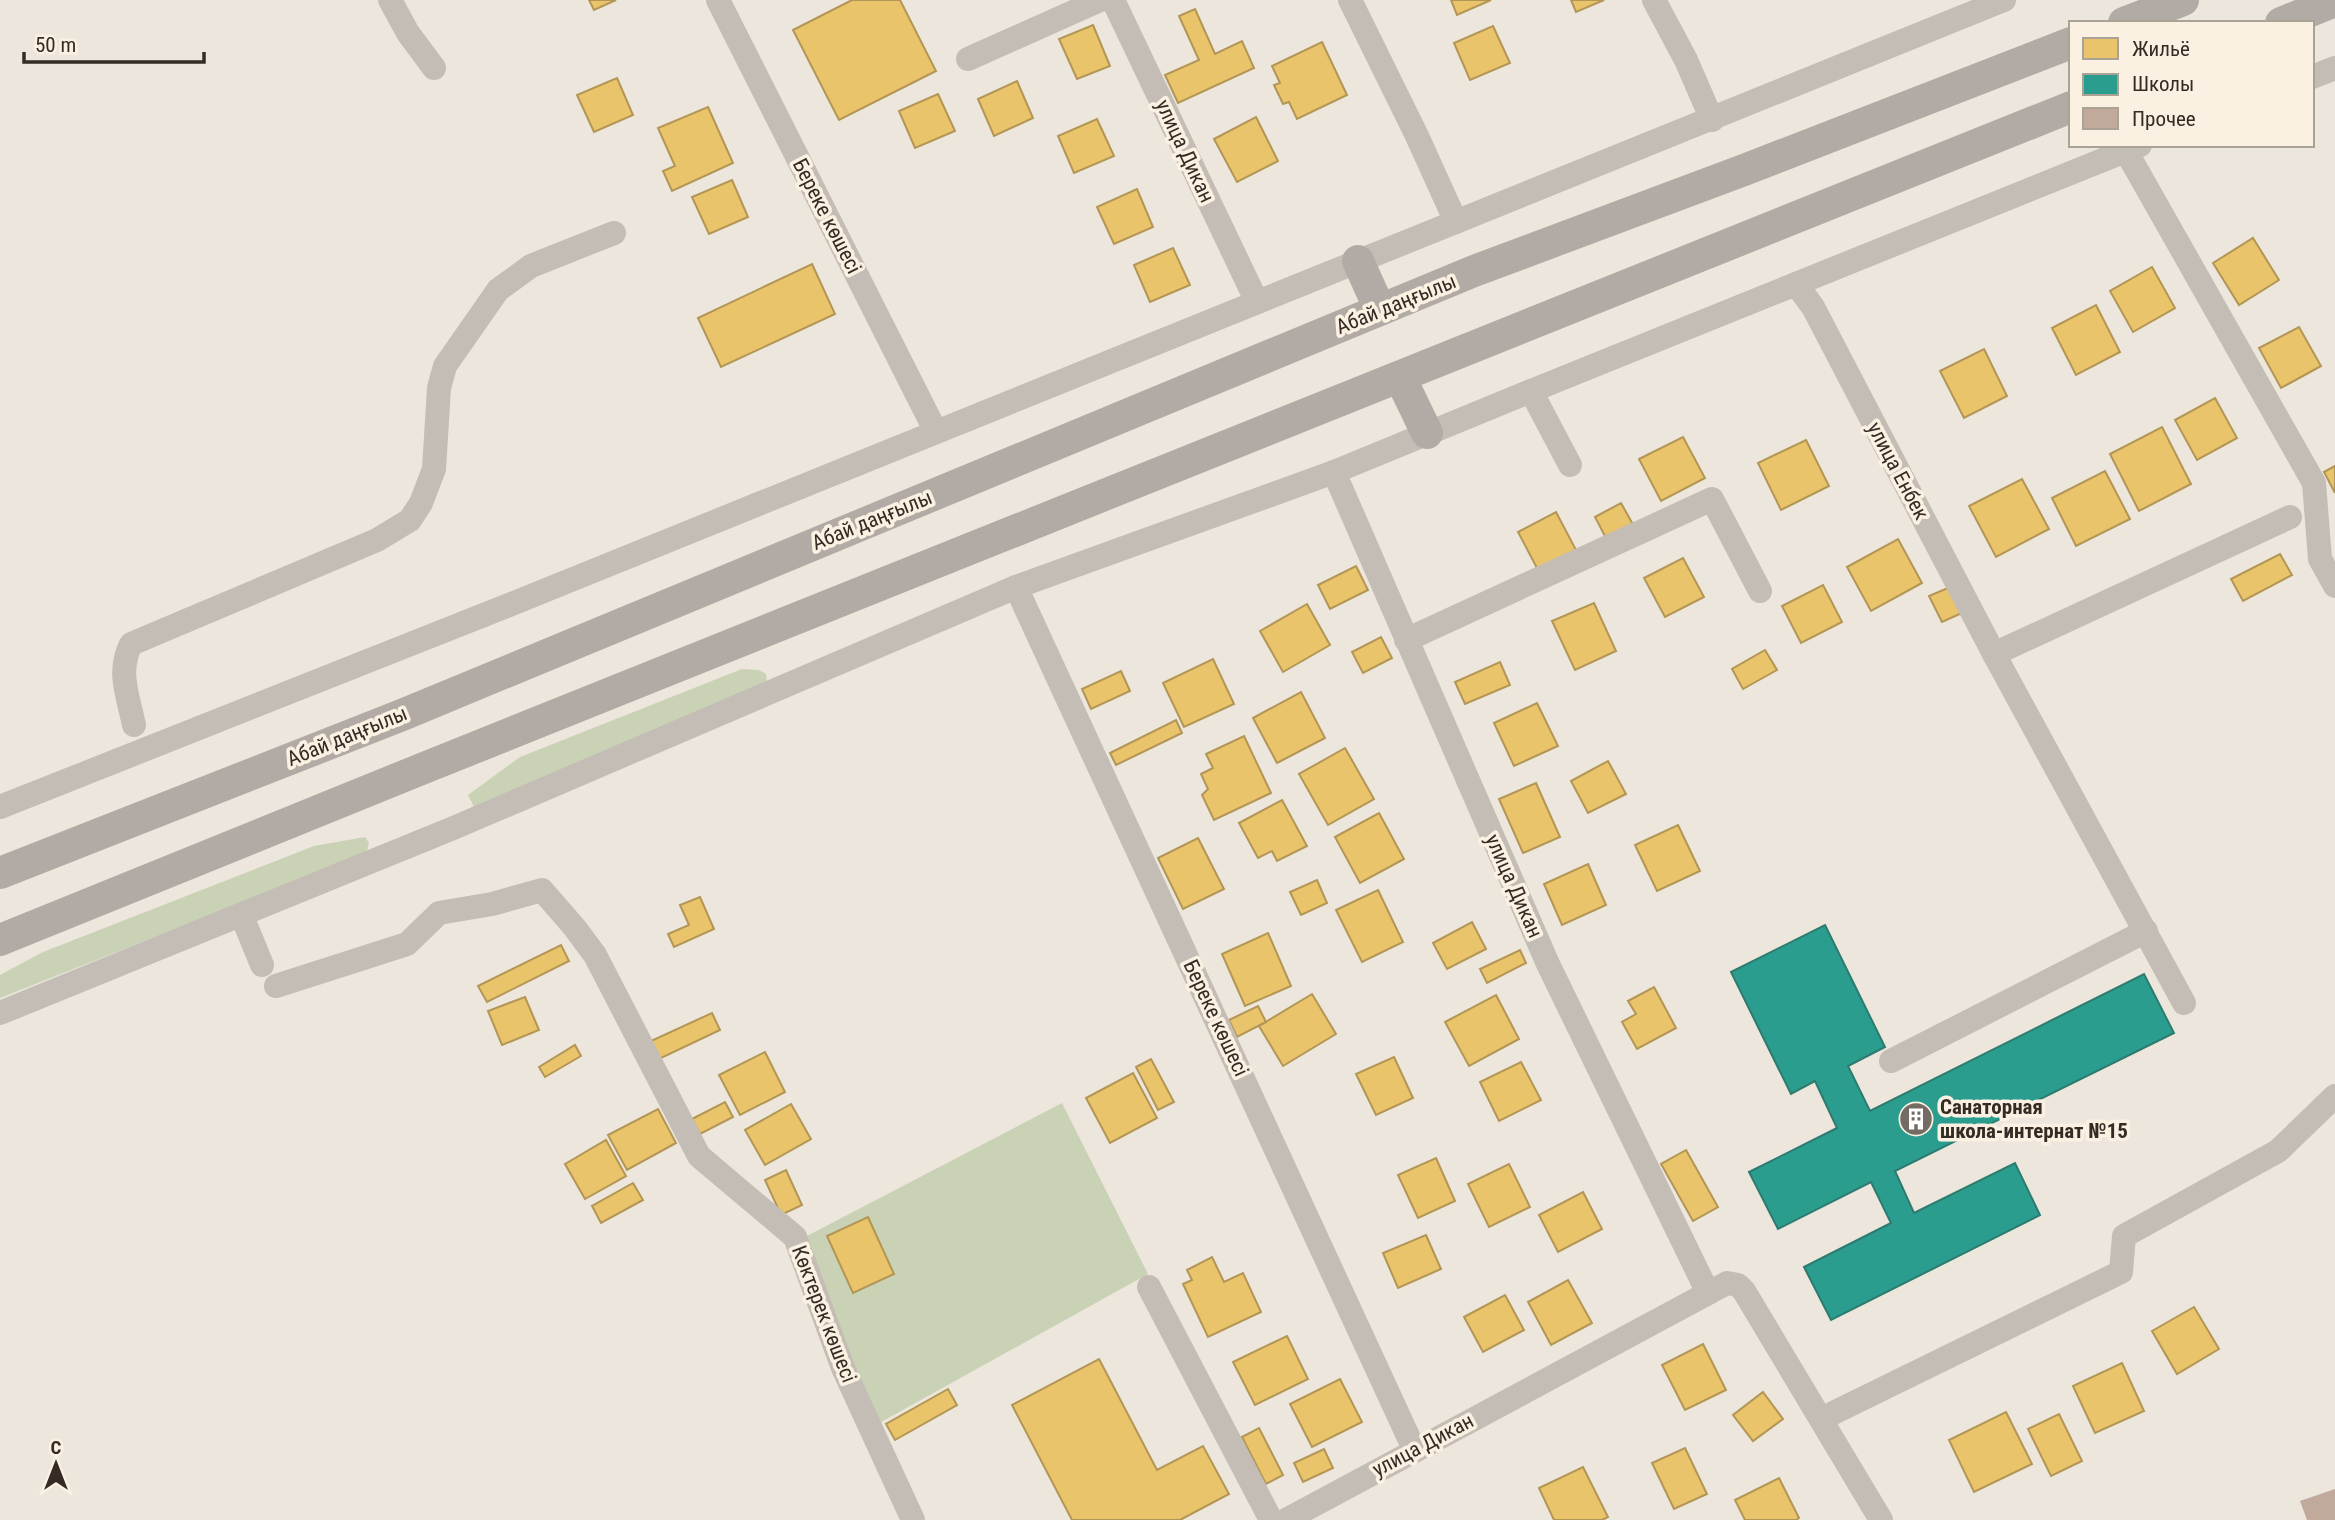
<svg xmlns="http://www.w3.org/2000/svg" width="2335" height="1520" viewBox="0 0 2335 1520" font-family="'Roboto Condensed',sans-serif">
	<rect width="100%" height="100%" fill="#ece6dc"/>
	<!-- green -->
	<g fill="#cad2b5">
		<path d="M 742,669 L 759,670 L 766,674 L 767,683 L 474,807 L 468,795 L 520,757 Z"/>
		<path d="M 365,837 L 369,843 L 367,851 L 284,886 L 0,998 L 0,975 L 43,952 L 314,846 Z"/>
		<path d="M 1062,1103 L 1148,1274 L 874,1426 L 805,1237 Z"/>
	</g>
	<!-- homes -->
	<g fill="#e9c46a" stroke="#b39655" stroke-width="2">
		<path d="M 589,0 L 616,0 L 594,10 Z"/>
		<path d="M 852,0 L 900,0 L 936,71 L 839,120 L 793,30 Z"/>
		<path d="M 1451,0 L 1491,0 L 1457,15 Z"/>
		<path d="M 1571,0 L 1604,0 L 1576,12 Z"/>
		<path d="M 1195,9 L 1215,54 L 1242,41 L 1254,68 L 1178,103 L 1165,75 L 1199,60 L 1179,16 Z"/>
		<path d="M 1093,25 L 1110,66 L 1077,79 L 1059,39 Z"/>
		<path d="M 1493,26 L 1510,63 L 1470,80 L 1454,43 Z"/>
		<path d="M 1322,42 L 1347,95 L 1297,119 L 1289,102 L 1283,104 L 1274,85 L 1280,83 L 1272,66 Z"/>
		<path d="M 617,78 L 633,115 L 594,132 L 577,95 Z"/>
		<path d="M 1017,81 L 1033,118 L 994,136 L 978,99 Z"/>
		<path d="M 938,94 L 955,131 L 915,148 L 899,111 Z"/>
		<path d="M 708,107 L 733,163 L 672,191 L 663,171 L 675,166 L 658,128 Z"/>
		<path d="M 1256,117 L 1278,161 L 1237,182 L 1214,139 Z"/>
		<path d="M 1097,119 L 1114,156 L 1074,173 L 1058,136 Z"/>
		<path d="M 732,180 L 748,217 L 709,234 L 692,197 Z"/>
		<path d="M 1137,189 L 1153,227 L 1114,244 L 1097,207 Z"/>
		<path d="M 2253,238 L 2279,280 L 2239,305 L 2213,263 Z"/>
		<path d="M 1173,248 L 1190,285 L 1150,302 L 1134,265 Z"/>
		<path d="M 812,264 L 835,314 L 721,367 L 698,318 Z"/>
		<path d="M 2152,267 L 2175,308 L 2133,332 L 2110,291 Z"/>
		<path d="M 2096,305 L 2120,352 L 2076,375 L 2052,328 Z"/>
		<path d="M 2299,327 L 2321,366 L 2281,388 L 2259,348 Z"/>
		<path d="M 1984,349 L 2007,396 L 1964,418 L 1940,371 Z"/>
		<path d="M 2215,398 L 2237,438 L 2197,460 L 2175,420 Z"/>
		<path d="M 2162,427 L 2191,484 L 2139,511 L 2110,454 Z"/>
		<path d="M 1683,437 L 1705,478 L 1661,501 L 1639,459 Z"/>
		<path d="M 1806,440 L 1829,486 L 1781,510 L 1758,463 Z"/>
		<path d="M 2335,466 L 2335,493 L 2324,472 Z"/>
		<path d="M 2105,471 L 2130,519 L 2076,546 L 2052,498 Z"/>
		<path d="M 2022,479 L 2049,529 L 1996,557 L 1969,506 Z"/>
		<path d="M 1621,503 L 1635,528 L 1608,542 L 1595,517 Z"/>
		<path d="M 1556,512 L 1576,550 L 1538,570 L 1518,532 Z"/>
		<path d="M 1898,539 L 1922,583 L 1871,611 L 1847,567 Z"/>
		<path d="M 2280,554 L 2292,575 L 2243,601 L 2231,579 Z"/>
		<path d="M 1683,558 L 1704,597 L 1665,617 L 1644,578 Z"/>
		<path d="M 1356,566 L 1368,590 L 1330,609 L 1318,585 Z"/>
		<path d="M 1823,585 L 1842,622 L 1801,643 L 1782,606 Z"/>
		<path d="M 1950,587 L 1962,613 L 1942,622 L 1929,596 Z"/>
		<path d="M 1594,603 L 1616,651 L 1575,670 L 1552,621 Z"/>
		<path d="M 1307,604 L 1330,645 L 1283,672 L 1260,631 Z"/>
		<path d="M 1381,637 L 1392,658 L 1363,673 L 1352,652 Z"/>
		<path d="M 1765,650 L 1777,670 L 1743,689 L 1732,669 Z"/>
		<path d="M 1213,659 L 1234,704 L 1184,727 L 1163,683 Z"/>
		<path d="M 1500,662 L 1510,685 L 1465,704 L 1455,682 Z"/>
		<path d="M 1121,671 L 1130,691 L 1091,709 L 1082,689 Z"/>
		<path d="M 1301,692 L 1325,738 L 1277,763 L 1253,718 Z"/>
		<path d="M 1537,703 L 1558,746 L 1514,766 L 1494,723 Z"/>
		<path d="M 1176,720 L 1182,733 L 1116,765 L 1110,753 Z"/>
		<path d="M 1244,736 L 1271,793 L 1214,820 L 1202,795 L 1208,789 L 1201,774 L 1213,768 L 1206,754 Z"/>
		<path d="M 1345,748 L 1374,799 L 1328,825 L 1299,774 Z"/>
		<path d="M 1608,761 L 1626,794 L 1588,813 L 1571,781 Z"/>
		<path d="M 1536,783 L 1560,837 L 1523,853 L 1499,799 Z"/>
		<path d="M 1282,800 L 1307,846 L 1277,861 L 1272,851 L 1258,858 L 1239,823 Z"/>
		<path d="M 1379,813 L 1404,859 L 1360,883 L 1335,837 Z"/>
		<path d="M 1678,825 L 1700,871 L 1657,891 L 1635,845 Z"/>
		<path d="M 1198,838 L 1224,889 L 1183,909 L 1158,858 Z"/>
		<path d="M 1588,864 L 1606,905 L 1562,925 L 1544,884 Z"/>
		<path d="M 1317,880 L 1327,903 L 1301,915 L 1290,892 Z"/>
		<path d="M 1378,890 L 1403,942 L 1362,962 L 1336,910 Z"/>
		<path d="M 700,897 L 714,929 L 674,947 L 668,934 L 689,925 L 680,905 Z"/>
		<path d="M 1472,922 L 1486,949 L 1447,969 L 1433,943 Z"/>
		<path d="M 1268,933 L 1291,986 L 1245,1006 L 1222,954 Z"/>
		<path d="M 561,945 L 569,961 L 487,1002 L 478,986 Z"/>
		<path d="M 1520,950 L 1526,963 L 1487,983 L 1480,969 Z"/>
		<path d="M 1654,987 L 1676,1028 L 1637,1049 L 1622,1022 L 1636,1014 L 1628,1001 Z"/>
		<path d="M 1312,994 L 1336,1034 L 1283,1066 L 1259,1026 Z"/>
		<path d="M 1496,995 L 1519,1039 L 1469,1066 L 1445,1022 Z"/>
		<path d="M 525,997 L 539,1030 L 502,1045 L 488,1011 Z"/>
		<path d="M 1258,1006 L 1266,1022 L 1237,1037 L 1229,1020 Z"/>
		<path d="M 712,1013 L 720,1030 L 659,1059 L 651,1041 Z"/>
		<path d="M 575,1045 L 581,1056 L 545,1077 L 539,1067 Z"/>
		<path d="M 765,1052 L 785,1092 L 740,1115 L 719,1075 Z"/>
		<path d="M 1394,1057 L 1413,1098 L 1376,1115 L 1356,1074 Z"/>
		<path d="M 1151,1059 L 1174,1102 L 1158,1110 L 1136,1067 Z"/>
		<path d="M 1521,1062 L 1541,1100 L 1499,1121 L 1480,1082 Z"/>
		<path d="M 1133,1073 L 1157,1118 L 1110,1143 L 1086,1098 Z"/>
		<path d="M 725,1102 L 733,1117 L 700,1134 L 692,1119 Z"/>
		<path d="M 791,1104 L 811,1139 L 765,1165 L 745,1130 Z"/>
		<path d="M 658,1109 L 676,1143 L 627,1170 L 608,1135 Z"/>
		<path d="M 606,1140 L 626,1176 L 585,1199 L 565,1164 Z"/>
		<path d="M 1686,1150 L 1718,1207 L 1693,1221 L 1661,1164 Z"/>
		<path d="M 1436,1158 L 1455,1201 L 1418,1218 L 1398,1175 Z"/>
		<path d="M 1509,1164 L 1530,1207 L 1489,1227 L 1468,1184 Z"/>
		<path d="M 786,1170 L 802,1205 L 781,1215 L 765,1180 Z"/>
		<path d="M 633,1183 L 643,1200 L 601,1223 L 592,1206 Z"/>
		<path d="M 1583,1192 L 1602,1229 L 1558,1252 L 1539,1215 Z"/>
		<path d="M 868,1217 L 894,1274 L 853,1293 L 827,1236 Z"/>
		<path d="M 1426,1235 L 1441,1269 L 1398,1288 L 1383,1253 Z"/>
		<path d="M 1212,1257 L 1224,1282 L 1243,1273 L 1261,1312 L 1208,1337 L 1183,1284 L 1192,1280 L 1187,1270 Z"/>
		<path d="M 1568,1280 L 1592,1323 L 1551,1345 L 1528,1302 Z"/>
		<path d="M 1505,1295 L 1524,1330 L 1483,1352 L 1464,1317 Z"/>
		<path d="M 2194,1307 L 2219,1349 L 2177,1374 L 2152,1331 Z"/>
		<path d="M 1287,1336 L 1308,1379 L 1255,1405 L 1233,1362 Z"/>
		<path d="M 1703,1344 L 1726,1390 L 1685,1410 L 1662,1365 Z"/>
		<path d="M 1099,1359 L 1157,1470 L 1203,1446 L 1229,1494 L 1180,1520 L 1072,1520 L 1012,1405 Z"/>
		<path d="M 2122,1363 L 2144,1411 L 2095,1433 L 2073,1386 Z"/>
		<path d="M 1340,1379 L 1362,1422 L 1312,1447 L 1290,1404 Z"/>
		<path d="M 948,1389 L 957,1405 L 895,1440 L 886,1424 Z"/>
		<path d="M 1763,1392 L 1783,1419 L 1753,1441 L 1733,1415 Z"/>
		<path d="M 2006,1412 L 2032,1464 L 1974,1492 L 1949,1440 Z"/>
		<path d="M 2059,1414 L 2082,1461 L 2051,1476 L 2028,1429 Z"/>
		<path d="M 1259,1428 L 1283,1475 L 1266,1484 L 1242,1437 Z"/>
		<path d="M 1685,1448 L 1707,1494 L 1674,1509 L 1652,1463 Z"/>
		<path d="M 1324,1449 L 1333,1468 L 1303,1482 L 1294,1463 Z"/>
		<path d="M 1583,1467 L 1608,1517 L 1602,1520 L 1554,1520 L 1539,1488 Z"/>
		<path d="M 1779,1478 L 1799,1518 L 1796,1520 L 1745,1520 L 1735,1500 Z"/>
	</g>
	<!-- schools -->
	<path fill="#2a9d8f" stroke="#2d7b6f" stroke-width="2" d="M 1825,925 L 1885,1047 L 1848,1066 L 1870,1111 L 2144,974 L 2174,1033 L 1895,1171 L 1914,1213 L 2015,1163 L 2040,1215 L 1831,1320 L 1804,1267 L 1891,1223 L 1871,1182 L 1778,1229 L 1749,1172 L 1837,1128 L 1815,1081 L 1791,1094 L 1731,972 Z"/>
	<!-- building -->
	<path fill="#c1aa9c" d="M 2335,1489 L 2335,1520 L 2307,1520 L 2300,1501 Z"/>
	<g fill="none" stroke-linecap="round" stroke-linejoin="round">
		<!-- minor -->
		<g stroke="#c4bdb5" stroke-width="24">
			<path d="M 390,0 L 408,33 L 434,68"/>
			<path d="M 718,0 L 936,432"/>
			<path d="M 1113,0 L 1257,302"/>
			<path d="M 1350,0 L 1417,136 L 1456,222"/>
			<path d="M 1654,0 L 1686,60 L 1712,120"/>
			<path d="M 968,59 L 1100,0"/>
			<path d="M 2312,77 L 2335,68"/>
			<path d="M 2126,151 L 2314,483 L 2320,559 L 2335,586"/>
			<path d="M 1796,284 L 1813,307 L 1994,654 L 2184,1003"/>
			<path d="M 1531,391 L 1570,465"/>
			<path d="M 1334,472 L 1548,964 L 1708,1293"/>
			<path d="M 1016,587 L 1414,1449"/>
			<path d="M 1406,640 L 1712,499 L 1760,591"/>
			<path d="M 1994,654 L 2290,517"/>
			<path d="M 134,725 C 128,696 117,672 131,644 L 377,540 L 410,520 L 421,503 L 434,469 L 439,388 L 445,366 L 498,290 L 531,266 L 614,233"/>
			<path d="M 0,807 L 504,607 L 2004,0"/>
			<path d="M 242,916 L 262,965"/>
			<path d="M 276,986 L 407,944 L 439,913 L 492,904 L 542,890 L 575,928 L 595,955 L 699,1156 L 795,1237 L 843,1368 L 913,1520"/>
			<path d="M 0,1013 L 451,829 L 1016,587 L 1334,472 L 1531,391 L 2140,145"/>
			<path d="M 1891,1061 L 2146,931"/>
			<path d="M 1149,1287 L 1271,1520"/>
			<path d="M 1821,1419 L 2121,1272 L 2124,1236 L 2278,1151 L 2335,1096"/>
			<path d="M 1286,1520 L 1727,1283 L 1738,1285 L 1744,1291 L 1881,1520"/>
		</g>
		<!-- major -->
		<g stroke="#b2aba5" stroke-width="32">
			<path d="M 2124,23 L 2183,0"/>
			<path d="M 2281,23 L 2335,1"/>
			<path d="M 1358,261 L 1380,310"/>
			<path d="M 1400,377 L 1427,433"/>
			<path d="M 0,873 L 402,715 L 1474,271 L 1744,170 L 2071,43"/>
			<path d="M 0,940 L 424,768 L 2071,107"/>
		</g>
	</g>
	<!-- icons -->
	<defs>
		<g id="building-disc" transform="scale(1.75)"><circle r="9.5" fill="#746c64" stroke="#faf1e2"/><path d="M-4-6H4V6H1V3H-1V6H-4ZM-2.5-4.3h1.7v1.8h-1.7ZM.8-4.3h1.7v1.8H.8ZM-2.5-1h1.7V.8h-1.7ZM.8-1h1.7V.8H.8Z" fill="#fff"/></g>
	</defs>
	<g fill-rule="evenodd">
		<use href="#building-disc" x="1916" y="1119"/>
	</g>
	<g text-anchor="middle" dominant-baseline="central" stroke-width="7" stroke-linejoin="round" paint-order="stroke">
		<!-- street labels -->
		<g font-size="21" fill="#342b24" stroke="#faf1e2">
			<text transform="translate(1185 151) rotate(65)">улица Дикан</text>
			<text transform="translate(827 216) rotate(63)">Береке көшесі</text>
			<text transform="translate(1396 304) rotate(-22)">Абай даңғылы</text>
			<text transform="translate(1898 471) rotate(62)">улица Енбек</text>
			<text transform="translate(872 520) rotate(-22)">Абай даңғылы</text>
			<text transform="translate(347 736) rotate(-22)">Абай даңғылы</text>
			<text transform="translate(1514 886) rotate(66)">улица Дикан</text>
			<text transform="translate(1216 1018) rotate(65)">Береке көшесі</text>
			<text transform="translate(824 1314) rotate(69)">Көктерек көшесі</text>
			<text transform="translate(1423 1445) rotate(-28)">улица Дикан</text>
		</g>
		<!-- poi labels -->
		<g font-size="21" font-weight="bold" fill="#342b24" stroke="#faf1e2" text-anchor="start">
			<text x="1940" y="1107">Санаторная<tspan x="1940" dy="24">школа-интернат №15</tspan></text>
		</g>
	</g>
	<!-- legend -->
	<rect x="2069" y="21" width="245" height="126" fill="#faf1e2" stroke="#aba296" stroke-width="2"/>
	<rect x="2083" y="38" width="35" height="21" fill="#e9c46a" stroke="#aba296" stroke-width="2"/>
	<text x="2132" y="56" font-size="21" fill="#342b24">Жильё</text>
	<rect x="2083" y="74" width="35" height="21" fill="#2a9d8f" stroke="#aba296" stroke-width="2"/>
	<text x="2132" y="91" font-size="21" fill="#342b24">Школы</text>
	<rect x="2083" y="108" width="35" height="21" fill="#c1aa9c" stroke="#aba296" stroke-width="2"/>
	<text x="2132" y="126" font-size="21" fill="#342b24">Прочее</text>
	<!-- north arrow -->
	<g transform="translate(56 1464)" stroke="#faf1e2" stroke-width="5" paint-order="stroke">
	<path d="M0-5L12 26L0 18L-12 26Z" fill="#342b24"/>
	<text y="-10" font-size="19" font-weight="bold" text-anchor="middle" fill="#342b24">С</text>
	</g>
	<!-- scale -->
	<path d="M24 52v10h180v-10" fill="none" stroke="#342b24" stroke-width="3.5"/>
	<text x="35" y="52" font-size="21" fill="#342b24" stroke="#faf1e2" stroke-width="5" paint-order="stroke">50 m</text>
</svg>
